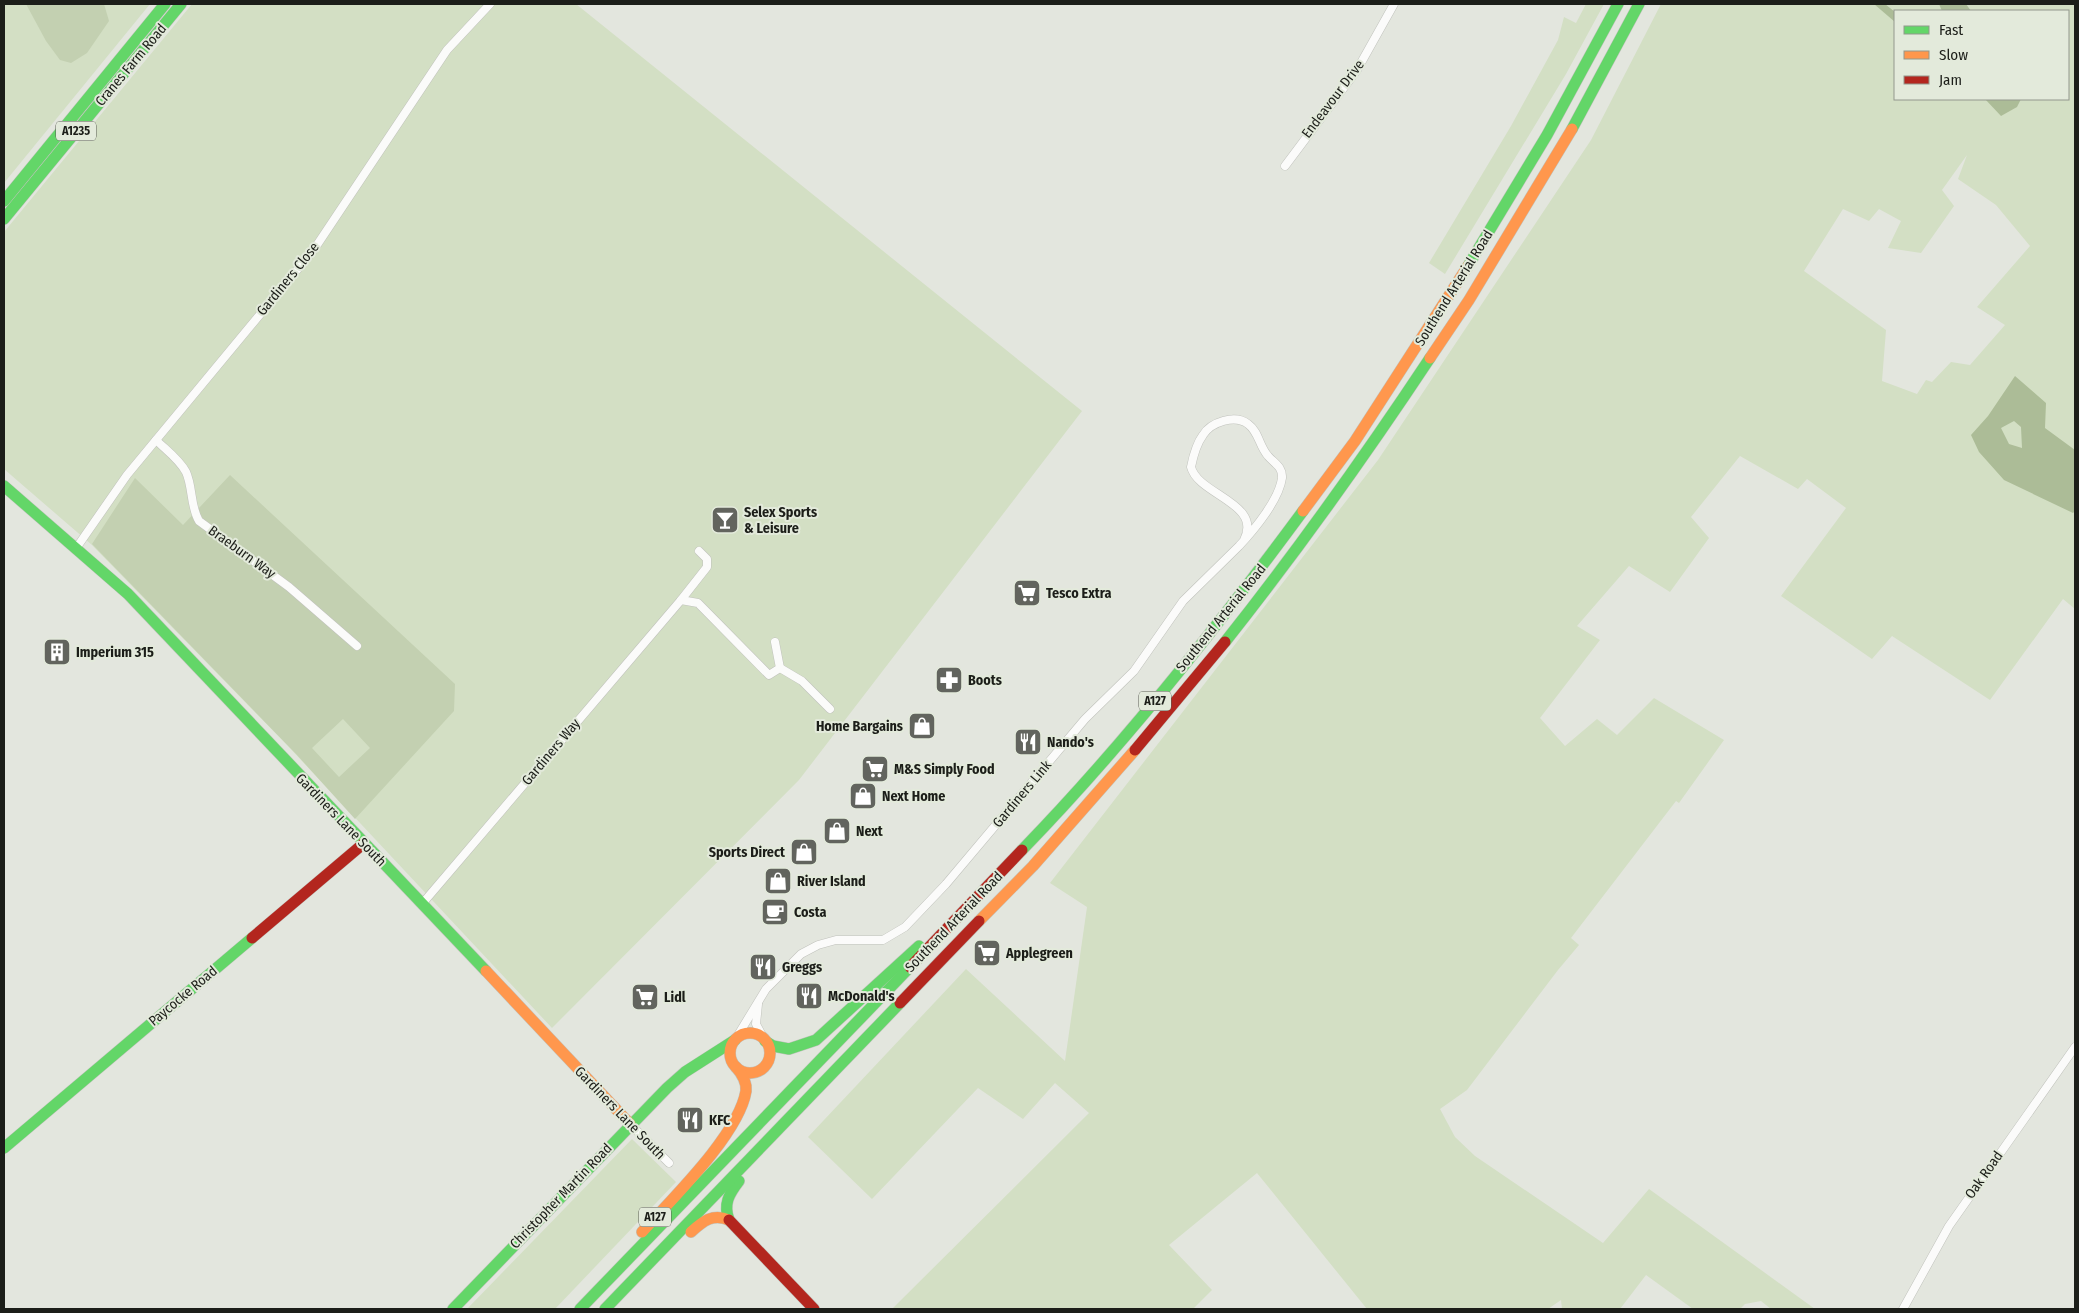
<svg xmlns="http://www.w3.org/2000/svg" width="2079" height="1313" viewBox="0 0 2079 1313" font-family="'Fira Sans Condensed',sans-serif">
	<rect width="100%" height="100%" fill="#e3e6de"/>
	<!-- green -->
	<g fill="#d3dfc4" fill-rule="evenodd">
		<path d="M 4,4 L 150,4 L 4,183 Z"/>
		<path d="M 192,4 L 576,4 L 1082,411 L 799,780 L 552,1028 L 287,745 L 92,545 L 4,469 L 4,232 Z"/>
		<path d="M 1586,4 L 1604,4 L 1566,74 L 1445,274 L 1429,263 L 1511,126 L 1558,40 L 1564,17 L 1576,23 Z"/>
		<path d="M 1661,4 L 2075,4 L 2075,609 L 2063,599 L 1990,700 L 1892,636 L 1872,659 L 1781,596 L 1846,508 L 1807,479 L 1798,489 L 1740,456 L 1691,517 L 1709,538 L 1670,592 L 1629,566 L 1577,626 L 1600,640 L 1540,718 L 1565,746 L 1597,719 L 1617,735 L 1654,698 L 1724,740 L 1679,803 L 1676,801 L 1571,938 L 1579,945 L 1558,970 L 1467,1090 L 1440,1109 L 1455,1137 L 1475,1156 L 1603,1243 L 1649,1189 L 1815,1309 L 1771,1309 L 1761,1301 L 1745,1304 L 1740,1309 L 1693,1309 L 1646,1275 L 1620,1309 L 1562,1309 L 1561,1300 L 1548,1309 L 1367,1309 L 1257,1173 L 1169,1245 L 1212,1290 L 1193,1309 L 892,1309 L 1089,1113 L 1055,1083 L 1023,1119 L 978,1088 L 872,1199 L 808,1137 L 966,969 L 1065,1061 L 1087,907 L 1050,883 L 1378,460 L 1591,140 ZM 1895,11 L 2068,11 L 2068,99 L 1895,99 ZM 1967,155 L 1958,179 L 1996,205 L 2030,246 L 1977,307 L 2005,325 L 1970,365 L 1951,362 L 1932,382 L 1926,380 L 1917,394 L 1882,381 L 1886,330 L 1804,271 L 1843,209 L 1869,221 L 1879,209 L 1901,221 L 1888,248 L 1921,253 L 1954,206 L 1942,190 Z"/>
		<path d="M 632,1139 L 676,1182 L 555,1309 L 467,1309 Z"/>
	</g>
	<!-- forest -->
	<g fill="#c3d0b1" fill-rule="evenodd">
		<path d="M 26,4 L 104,4 L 109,21 L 87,53 L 71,63 L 60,60 L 46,41 Z"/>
		<path d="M 230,475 L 455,684 L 454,711 L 355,819 L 297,755 L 92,544 L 135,478 L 183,525 ZM 343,719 L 370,748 L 339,777 L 312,748 Z"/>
	</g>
	<!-- water -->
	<g fill="#acbc97" fill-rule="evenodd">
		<path d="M 1874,4 L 1885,4 L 1895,12 L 1895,22 Z"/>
		<path d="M 1939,4 L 1966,4 L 1971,11 L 1942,11 Z"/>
		<path d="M 1985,99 L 2021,99 L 2017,107 L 2001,116 Z"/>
		<path d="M 2015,376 L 2046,403 L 2045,428 L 2075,450 L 2075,511 L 2073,513 L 2004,480 L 1979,452 L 1971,435 L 1988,416 ZM 2014,421 L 2021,427 L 2022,448 L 2009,444 L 2001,428 Z"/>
	</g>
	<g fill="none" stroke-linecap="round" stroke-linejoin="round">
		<!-- street casing -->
		<g stroke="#c0c2bc" stroke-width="9">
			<g id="street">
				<path d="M 1285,166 L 1357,70 L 1394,4"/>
				<path d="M 156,440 C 166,450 179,459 186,472 C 193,487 190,506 199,521 L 289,587 L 357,646"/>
				<path d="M 77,547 L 127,475 L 315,248 L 447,50 L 490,4"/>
				<path d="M 681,600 L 707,567 L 707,559 L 699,551"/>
				<path d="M 780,668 L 802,681 L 830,709"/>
				<path d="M 422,904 L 681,600 L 698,603 L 769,675 L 780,668 L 775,642"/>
				<path d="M 758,1004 L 756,1024 L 765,1041"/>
				<path d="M 735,1040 L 766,989 L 801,954 L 818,945 L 836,940 L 883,940 L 905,927 L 946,884 L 1085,719 L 1134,671 L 1183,601 L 1239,546 C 1254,530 1279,500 1282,478 C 1283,467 1274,463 1268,456 C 1259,446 1259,432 1248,424 C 1235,414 1211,422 1203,435 C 1197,443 1193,457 1191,467 C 1198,495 1263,503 1244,540"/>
				<path d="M 630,1124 L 669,1163"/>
				<path d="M 1903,1309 L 1949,1226 L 2075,1047"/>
			</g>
		</g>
		<!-- fast casing -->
		<g stroke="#c0c2bc" stroke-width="12">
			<g id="fast">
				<path d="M 1572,129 L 1639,4"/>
				<path d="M 4,201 L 165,4"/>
				<path d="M 4,219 L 181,4"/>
				<path d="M 1468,266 L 1547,135 L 1618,4"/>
				<path d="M 4,486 L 128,594 L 486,971"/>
				<path d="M 1225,642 C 1298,550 1365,456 1430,358"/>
				<path d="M 1022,850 C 1124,745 1216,629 1303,511"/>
				<path d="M 765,1041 L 773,1046 L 789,1049 L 816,1040 L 919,946"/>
				<path d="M 4,1148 L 252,938"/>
				<path d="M 729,1220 C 723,1204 729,1194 739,1181"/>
				<path d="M 453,1309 L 667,1088 L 685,1072 L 735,1040"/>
				<path d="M 580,1309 L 910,967"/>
				<path d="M 605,1309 L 900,1003"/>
			</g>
		</g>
		<!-- slow casing -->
		<g stroke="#c0c2bc" stroke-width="12">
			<g id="slow">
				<path d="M 1430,358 L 1469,300 L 1572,129"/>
				<path d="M 1303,511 L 1355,441 L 1468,266"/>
				<path d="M 979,921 L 1033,866 L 1135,750"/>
				<path d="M 486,971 L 630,1124"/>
				<circle cx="750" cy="1053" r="20"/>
				<path d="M 642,1232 C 672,1199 739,1134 746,1091 C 747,1082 742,1074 736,1067"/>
				<path d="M 691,1232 C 703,1221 713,1213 729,1220"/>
			</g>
		</g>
		<!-- jam casing -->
		<g stroke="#c0c2bc" stroke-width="12">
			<g id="jam">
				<path d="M 1135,750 L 1225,642"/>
				<path d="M 252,938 L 363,844"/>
				<path d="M 910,967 L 1022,850"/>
				<path d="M 900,1003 L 979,921"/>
				<path d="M 729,1220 L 814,1309"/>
			</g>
		</g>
		<!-- street -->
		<use href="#street" stroke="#fbfbfa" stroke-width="8"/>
		<!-- fast -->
		<use href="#fast" stroke="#63d668" stroke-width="11"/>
		<!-- slow -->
		<use href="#slow" stroke="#ff974d" stroke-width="11"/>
		<!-- jam -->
		<use href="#jam" stroke="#b3261e" stroke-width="11"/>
	</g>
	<!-- icons -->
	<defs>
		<g id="bar-square" transform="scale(1.4375)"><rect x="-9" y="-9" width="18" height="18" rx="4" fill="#62645e" stroke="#e3eadb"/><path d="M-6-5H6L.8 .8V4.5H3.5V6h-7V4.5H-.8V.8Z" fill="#fff"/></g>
		<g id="supermarket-square" transform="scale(1.4375)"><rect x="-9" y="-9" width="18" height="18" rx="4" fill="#62645e" stroke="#e3eadb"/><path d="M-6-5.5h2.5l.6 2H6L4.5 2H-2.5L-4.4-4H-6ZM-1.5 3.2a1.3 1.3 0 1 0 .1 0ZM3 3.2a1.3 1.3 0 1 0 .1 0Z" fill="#fff"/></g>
		<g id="building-square" transform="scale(1.4375)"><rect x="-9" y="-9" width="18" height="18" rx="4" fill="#62645e" stroke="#e3eadb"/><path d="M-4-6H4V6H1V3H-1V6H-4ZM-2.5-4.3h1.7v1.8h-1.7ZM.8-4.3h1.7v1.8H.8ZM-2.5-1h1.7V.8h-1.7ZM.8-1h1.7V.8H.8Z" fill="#fff"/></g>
		<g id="pharmacy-square" transform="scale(1.4375)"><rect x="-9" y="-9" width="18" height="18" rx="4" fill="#62645e" stroke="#e3eadb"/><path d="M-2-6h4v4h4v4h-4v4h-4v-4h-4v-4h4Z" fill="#fff"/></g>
		<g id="shop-square" transform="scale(1.4375)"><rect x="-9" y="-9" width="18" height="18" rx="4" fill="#62645e" stroke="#e3eadb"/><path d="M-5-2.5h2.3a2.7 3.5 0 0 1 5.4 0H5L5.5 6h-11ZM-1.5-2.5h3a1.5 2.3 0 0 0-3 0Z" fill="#fff"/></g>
		<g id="restaurant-square" transform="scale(1.4375)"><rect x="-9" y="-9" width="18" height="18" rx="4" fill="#62645e" stroke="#e3eadb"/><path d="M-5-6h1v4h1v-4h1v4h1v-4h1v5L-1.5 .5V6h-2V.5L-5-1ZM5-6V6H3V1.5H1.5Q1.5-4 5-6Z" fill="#fff"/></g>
		<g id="cafe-square" transform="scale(1.4375)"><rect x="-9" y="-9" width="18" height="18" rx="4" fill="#62645e" stroke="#e3eadb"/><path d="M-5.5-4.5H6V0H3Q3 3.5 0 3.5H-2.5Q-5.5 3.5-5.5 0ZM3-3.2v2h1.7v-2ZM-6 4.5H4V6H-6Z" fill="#fff"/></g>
	</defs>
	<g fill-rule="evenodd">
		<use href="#bar-square" x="725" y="520"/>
		<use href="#supermarket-square" x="1027" y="593"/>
		<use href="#building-square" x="57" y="652"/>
		<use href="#pharmacy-square" x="949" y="680"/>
		<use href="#shop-square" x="922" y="726"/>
		<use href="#restaurant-square" x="1028" y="742"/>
		<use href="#supermarket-square" x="875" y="769"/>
		<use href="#shop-square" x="863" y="796"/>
		<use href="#shop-square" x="837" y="831"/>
		<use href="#shop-square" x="804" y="852"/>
		<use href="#shop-square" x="778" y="881"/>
		<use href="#cafe-square" x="775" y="912"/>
		<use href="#supermarket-square" x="987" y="953"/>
		<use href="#restaurant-square" x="763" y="967"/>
		<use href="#restaurant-square" x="809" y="996"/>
		<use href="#supermarket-square" x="645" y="997"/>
		<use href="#restaurant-square" x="690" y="1120"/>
	</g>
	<g text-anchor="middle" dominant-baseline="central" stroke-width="4" stroke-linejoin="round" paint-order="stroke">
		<!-- shield labels -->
		<g fill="#e3eadb" stroke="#585b53" stroke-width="1">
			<rect x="56" y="121.5" width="40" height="19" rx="4"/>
			<rect x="1139" y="691.5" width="32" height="19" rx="4"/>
			<rect x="639" y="1207.5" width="32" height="19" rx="4"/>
		</g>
		<g font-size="12" font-weight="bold" fill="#1c1e19">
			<text x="76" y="131">A1235</text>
			<text x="1155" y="701">A127</text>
			<text x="655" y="1217">A127</text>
		</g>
		<!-- street labels -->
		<g font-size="14" fill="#1c1e19" stroke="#e3eadb">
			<text transform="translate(131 65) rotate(-50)">Cranes Farm Road</text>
			<text transform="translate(1333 99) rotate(-53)">Endeavour Drive</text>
			<text transform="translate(288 279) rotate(-51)">Gardiners Close</text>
			<text transform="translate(1454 288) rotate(-58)">Southend Arterial Road</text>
			<text transform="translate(242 552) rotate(36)">Braeburn Way</text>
			<text transform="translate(1221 618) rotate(-51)">Southend Arterial Road</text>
			<text transform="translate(551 752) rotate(-50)">Gardiners Way</text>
			<text transform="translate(1022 794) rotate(-50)">Gardiners Link</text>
			<text transform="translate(341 820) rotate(46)">Gardiners Lane South</text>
			<text transform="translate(954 922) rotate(-46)">Southend Arterial Road</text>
			<text transform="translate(183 996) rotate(-40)">Paycocke Road</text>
			<text transform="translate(620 1113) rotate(46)">Gardiners Lane South</text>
			<text transform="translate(1984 1175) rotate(-55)">Oak Road</text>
			<text transform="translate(561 1196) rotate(-46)">Christopher Martin Road</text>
		</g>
		<!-- poi labels -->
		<g font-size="14" font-weight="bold" fill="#1c1e19" stroke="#e3eadb" text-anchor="start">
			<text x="744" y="512">Selex Sports<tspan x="744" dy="16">&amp; Leisure</tspan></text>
			<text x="1046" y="593">Tesco Extra</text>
			<text x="76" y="652">Imperium 315</text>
			<text x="968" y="680">Boots</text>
			<text x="903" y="726" text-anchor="end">Home Bargains</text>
			<text x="1047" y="742">Nando's</text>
			<text x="894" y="769">M&amp;S Simply Food</text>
			<text x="882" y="796">Next Home</text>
			<text x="856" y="831">Next</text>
			<text x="785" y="852" text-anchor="end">Sports Direct</text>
			<text x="797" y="881">River Island</text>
			<text x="794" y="912">Costa</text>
			<text x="1006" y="953">Applegreen</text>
			<text x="782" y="967">Greggs</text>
			<text x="828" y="996">McDonald's</text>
			<text x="664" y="997">Lidl</text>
			<text x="709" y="1120">KFC</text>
		</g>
	</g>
	<!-- border -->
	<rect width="2079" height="1313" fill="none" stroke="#1c1e19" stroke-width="10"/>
	<!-- legend -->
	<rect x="1894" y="10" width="175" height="90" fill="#e3eadb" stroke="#93988d"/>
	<rect x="1904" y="26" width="25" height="8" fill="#63d668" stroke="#93988d"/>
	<text x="1939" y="35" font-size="15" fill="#1c1e19">Fast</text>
	<rect x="1904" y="51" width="25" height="8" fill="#ff974d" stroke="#93988d"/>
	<text x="1939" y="60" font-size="15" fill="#1c1e19">Slow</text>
	<rect x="1904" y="76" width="25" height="8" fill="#b3261e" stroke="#93988d"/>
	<text x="1939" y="85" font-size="15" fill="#1c1e19">Jam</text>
</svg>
